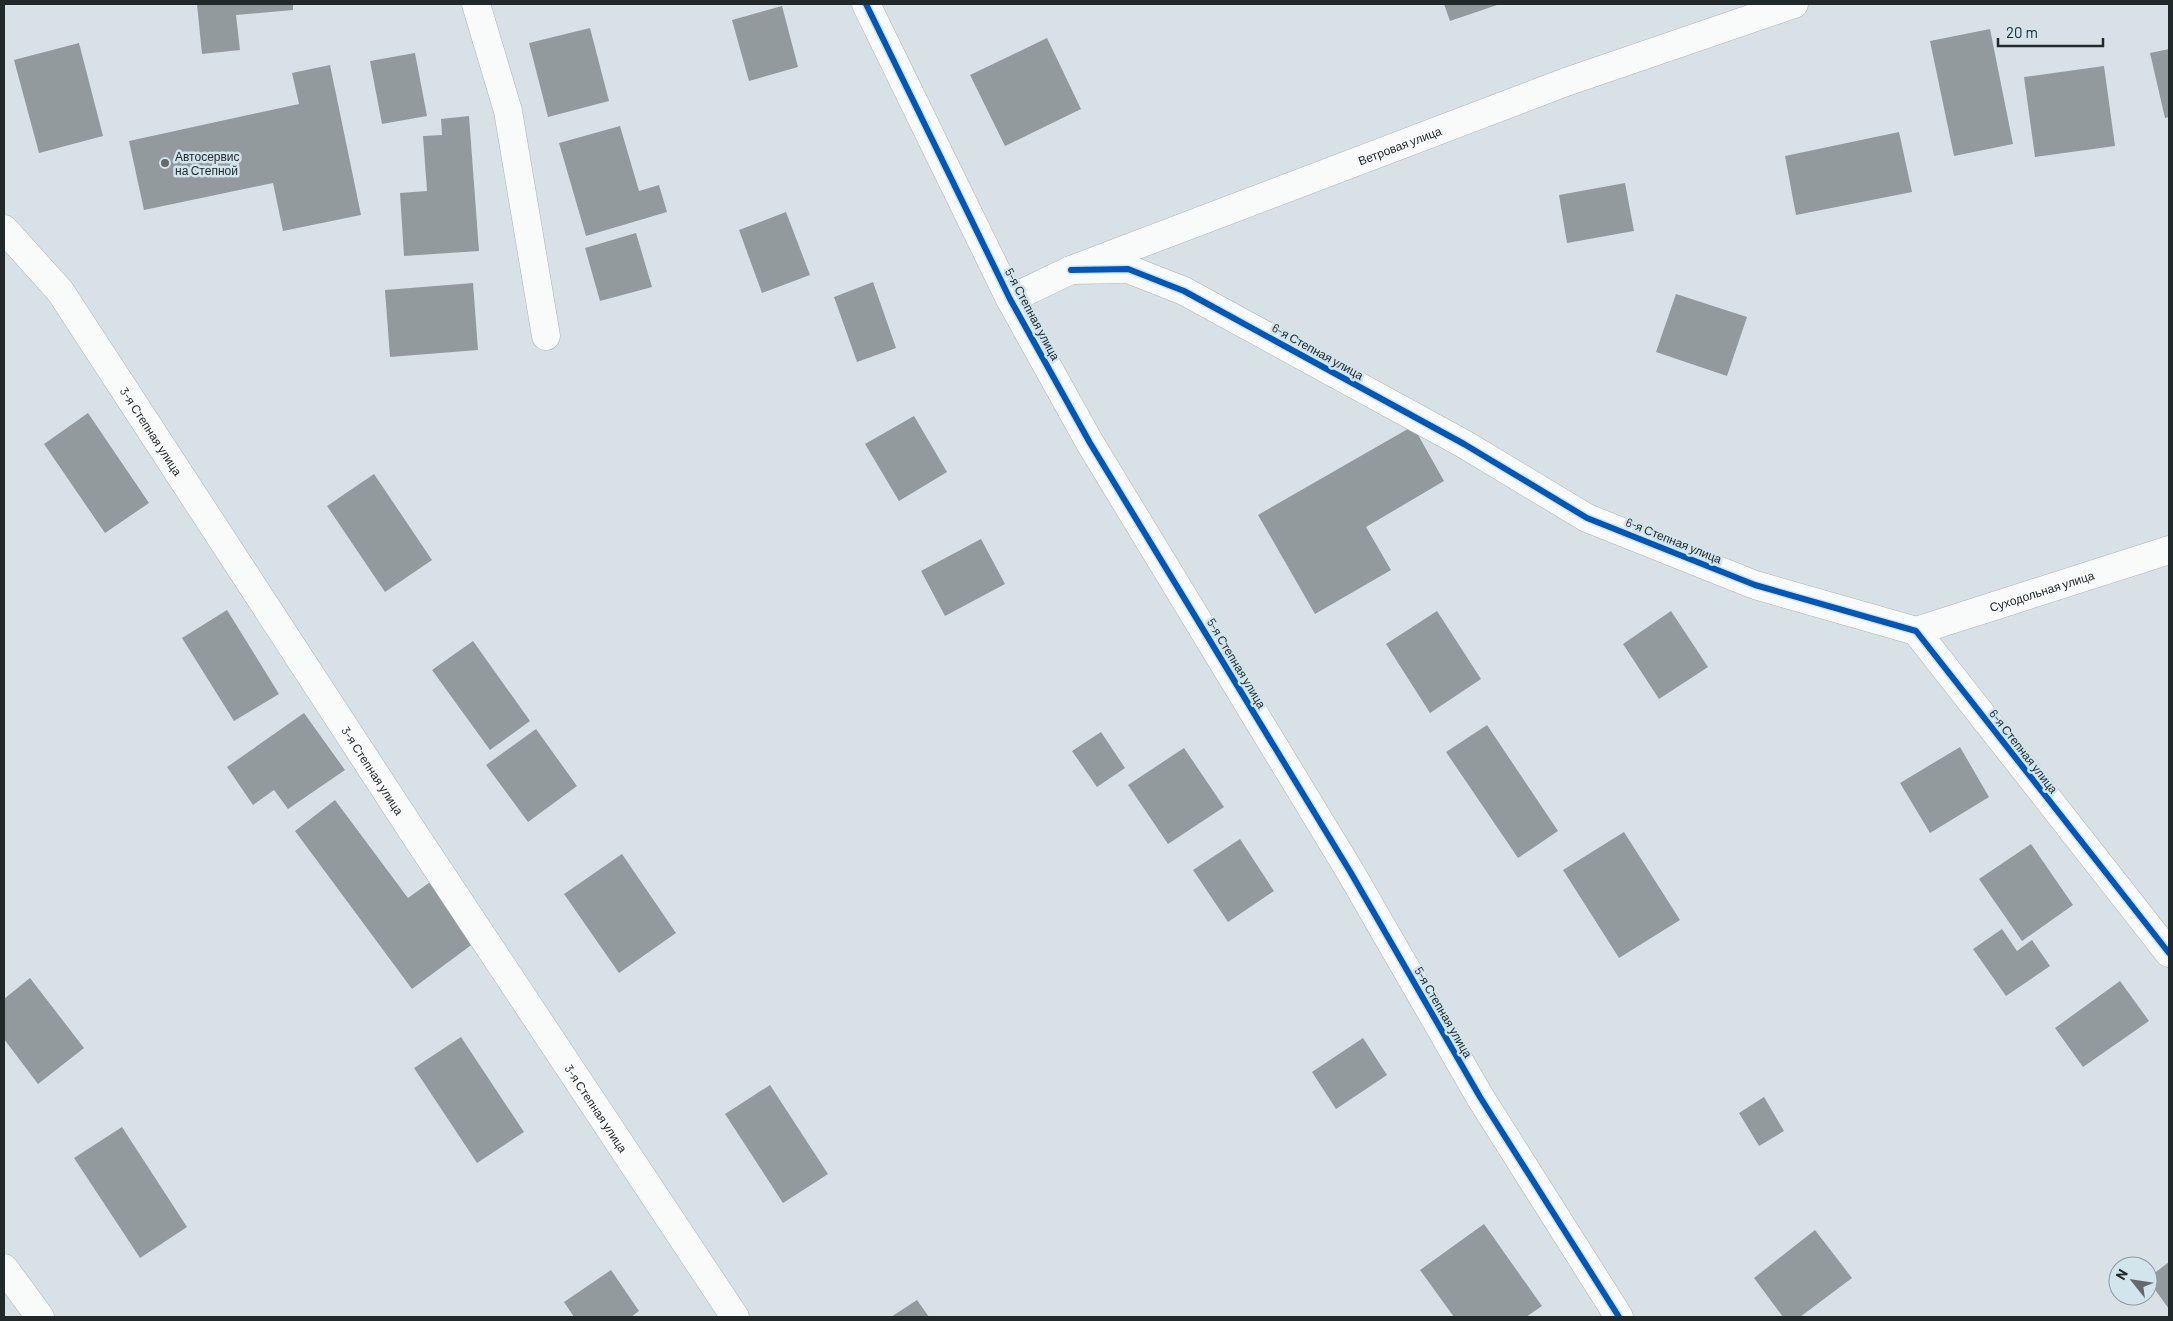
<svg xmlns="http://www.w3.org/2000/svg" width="2173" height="1321" viewBox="0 0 2173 1321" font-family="Barlow,sans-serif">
	<rect width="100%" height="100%" fill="#d8e2e6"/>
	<!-- building -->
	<g fill="#939a9d">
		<path d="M 197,4 L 293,4 L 293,10 L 236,15 L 240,50 L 202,54 Z"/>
		<path d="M 1444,4 L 1500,4 L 1450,21 Z"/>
		<path d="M 782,6 L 798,67 L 749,81 L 732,20 Z"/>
		<path d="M 590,28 L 609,101 L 548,117 L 529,43 Z"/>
		<path d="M 1990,29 L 2013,144 L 1954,156 L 1930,41 Z"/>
		<path d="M 1047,38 L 1081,109 L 1005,146 L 970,75 Z"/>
		<path d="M 79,43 L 103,136 L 39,153 L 14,60 Z"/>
		<path d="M 2169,49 L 2169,117 L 2165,118 L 2150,53 Z"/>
		<path d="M 415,53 L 427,116 L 382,124 L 370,61 Z"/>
		<path d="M 330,65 L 361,215 L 283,231 L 273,183 L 144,210 L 129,141 L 299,104 L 292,73 Z"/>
		<path d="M 2104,66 L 2115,146 L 2035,157 L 2024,77 Z"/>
		<path d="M 469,116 L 479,251 L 404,256 L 400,193 L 427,191 L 423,136 L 442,135 L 441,119 Z"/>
		<path d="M 620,126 L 639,191 L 659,185 L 667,212 L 586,236 L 559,143 Z"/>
		<path d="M 1899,132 L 1912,192 L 1796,215 L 1785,156 Z"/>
		<path d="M 1625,183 L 1634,231 L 1567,243 L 1559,195 Z"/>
		<path d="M 786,212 L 810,275 L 762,293 L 739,230 Z"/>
		<path d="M 636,233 L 652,287 L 600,301 L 585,248 Z"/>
		<path d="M 873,282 L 896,348 L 857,362 L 834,297 Z"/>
		<path d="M 473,283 L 478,350 L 390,357 L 385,290 Z"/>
		<path d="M 1676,294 L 1747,317 L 1727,376 L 1656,352 Z"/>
		<path d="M 88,413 L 149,503 L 105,533 L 44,444 Z"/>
		<path d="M 914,416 L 947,472 L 899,501 L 865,444 Z"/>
		<path d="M 1413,426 L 1444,481 L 1366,527 L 1391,570 L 1315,614 L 1258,515 Z"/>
		<path d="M 374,474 L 432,560 L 385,592 L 327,506 Z"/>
		<path d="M 981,539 L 1005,584 L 945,616 L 921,571 Z"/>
		<path d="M 227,610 L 279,694 L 234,721 L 182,638 Z"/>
		<path d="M 1437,611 L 1481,679 L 1430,713 L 1386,644 Z"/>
		<path d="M 1671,611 L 1708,667 L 1659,699 L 1623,644 Z"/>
		<path d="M 473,641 L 530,721 L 490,750 L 432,670 Z"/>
		<path d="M 304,713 L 345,770 L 288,809 L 274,790 L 253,805 L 227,767 Z"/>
		<path d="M 1487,725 L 1558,831 L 1518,858 L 1446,752 Z"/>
		<path d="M 536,729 L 577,786 L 528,822 L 486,765 Z"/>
		<path d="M 1101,732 L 1125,768 L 1097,787 L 1072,751 Z"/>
		<path d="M 1960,747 L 1989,797 L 1930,833 L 1900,783 Z"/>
		<path d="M 1184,748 L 1224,807 L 1168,844 L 1128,785 Z"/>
		<path d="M 335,800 L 408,898 L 433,880 L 478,940 L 412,989 L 295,831 Z"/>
		<path d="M 1624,832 L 1680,920 L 1619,958 L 1563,870 Z"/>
		<path d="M 1240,839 L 1274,891 L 1228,922 L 1193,870 Z"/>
		<path d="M 2031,844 L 2073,905 L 2022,941 L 1979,879 Z"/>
		<path d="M 622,854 L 676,933 L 619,973 L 564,894 Z"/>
		<path d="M 2002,929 L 2017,951 L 2032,940 L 2050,966 L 2006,996 L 1973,949 Z"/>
		<path d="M 30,978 L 84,1048 L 38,1084 L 4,1039 L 4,999 Z"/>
		<path d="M 2120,981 L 2149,1021 L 2083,1067 L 2055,1028 Z"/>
		<path d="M 461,1037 L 524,1132 L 477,1163 L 414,1068 Z"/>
		<path d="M 1363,1038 L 1387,1075 L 1336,1109 L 1312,1072 Z"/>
		<path d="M 770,1085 L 828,1174 L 783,1203 L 725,1114 Z"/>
		<path d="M 1764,1097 L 1784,1131 L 1759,1146 L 1739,1113 Z"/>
		<path d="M 122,1127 L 187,1227 L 140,1258 L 74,1158 Z"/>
		<path d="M 1484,1224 L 1542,1306 L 1526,1317 L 1454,1317 L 1420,1270 Z"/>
		<path d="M 1815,1230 L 1852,1278 L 1800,1317 L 1783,1317 L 1754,1278 Z"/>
		<path d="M 2169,1262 L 2169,1309 L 2148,1280 L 2148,1278 Z"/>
		<path d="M 611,1270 L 639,1311 L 631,1317 L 574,1317 L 564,1302 Z"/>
		<path d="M 917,1300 L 929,1317 L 891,1317 Z"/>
	</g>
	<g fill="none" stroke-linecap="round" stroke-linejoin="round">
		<!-- street casing -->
		<g stroke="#acb4b7" stroke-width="29">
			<g id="street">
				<path d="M 476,4 L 508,111 L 546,336"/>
				<path d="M 866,4 L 1010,299 L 1090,443 L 1351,873 L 1480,1097 L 1619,1317"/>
				<path id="s1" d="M 4,229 L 60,291 L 413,832 L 735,1317"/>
				<path d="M 1071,270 L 1128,269 L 1184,291 L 1464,444 L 1587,518 L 1755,585 L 1916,631 L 2169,953"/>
				<path id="s2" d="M 1010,299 L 1071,270 L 1566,82 L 1794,4"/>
				<path id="s3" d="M 1916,631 L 2169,550"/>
				<path d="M 4,1268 L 40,1317"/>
			</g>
		</g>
		<!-- street -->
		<use href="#street" stroke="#f9fbfb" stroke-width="28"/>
		<!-- cycleway casing -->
		<g stroke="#d2e5ec" stroke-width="9">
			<g id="cycleway">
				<path d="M 866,4 L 1010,299 L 1090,443 L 1351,873 L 1480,1097 L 1619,1317"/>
				<path d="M 1071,270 L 1128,269 L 1184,291 L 1464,444 L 1587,518 L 1755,585 L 1916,631 L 2169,953"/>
			</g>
		</g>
		<!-- cycleway -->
		<use href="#cycleway" stroke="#0057b8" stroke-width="6"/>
	</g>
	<!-- markers -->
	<circle fill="#626a6c" stroke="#d2e5ec" stroke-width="2" cx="165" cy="163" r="5"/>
	<g text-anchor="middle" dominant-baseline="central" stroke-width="5" stroke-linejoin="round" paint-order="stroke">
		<!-- street labels -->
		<g font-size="12" fill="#22292b" stroke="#d2e5ec">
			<text stroke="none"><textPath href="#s2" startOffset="419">Ветровая улица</textPath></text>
			<text transform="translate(1033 314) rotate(62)">5-я Степная улица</text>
			<text transform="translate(1318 351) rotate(29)">6-я Степная улица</text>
			<text stroke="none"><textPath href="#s1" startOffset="251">3-я Степная улица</textPath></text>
			<text transform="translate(1674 540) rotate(22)">6-я Степная улица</text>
			<text stroke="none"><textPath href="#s3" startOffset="132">Суходольная улица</textPath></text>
			<text transform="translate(1237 663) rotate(59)">5-я Степная улица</text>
			<text transform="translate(2024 751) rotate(52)">6-я Степная улица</text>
			<text stroke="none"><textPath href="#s1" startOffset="656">3-я Степная улица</textPath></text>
			<text transform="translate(1444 1012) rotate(60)">5-я Степная улица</text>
			<text stroke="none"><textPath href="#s1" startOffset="1061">3-я Степная улица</textPath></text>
		</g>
		<!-- poi labels -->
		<g font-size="12" fill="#22292b" stroke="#d2e5ec" text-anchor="start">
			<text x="175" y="156">Автосервис<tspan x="175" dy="14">на Степной</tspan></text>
		</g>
	</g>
	<!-- border -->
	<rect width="2173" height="1321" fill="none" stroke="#22292b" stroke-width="10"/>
	<!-- north arrow -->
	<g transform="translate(2133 1281) rotate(300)"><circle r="24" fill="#d2e5ec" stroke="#8c9a9f"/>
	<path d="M0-4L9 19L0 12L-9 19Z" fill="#626a6c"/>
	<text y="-8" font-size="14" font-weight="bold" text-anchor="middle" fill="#22292b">N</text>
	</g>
	<!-- scale -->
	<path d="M1998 38v8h105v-8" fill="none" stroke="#22292b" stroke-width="2.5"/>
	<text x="2006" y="38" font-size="15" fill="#22292b" stroke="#d2e5ec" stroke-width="4" paint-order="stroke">20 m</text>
</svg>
